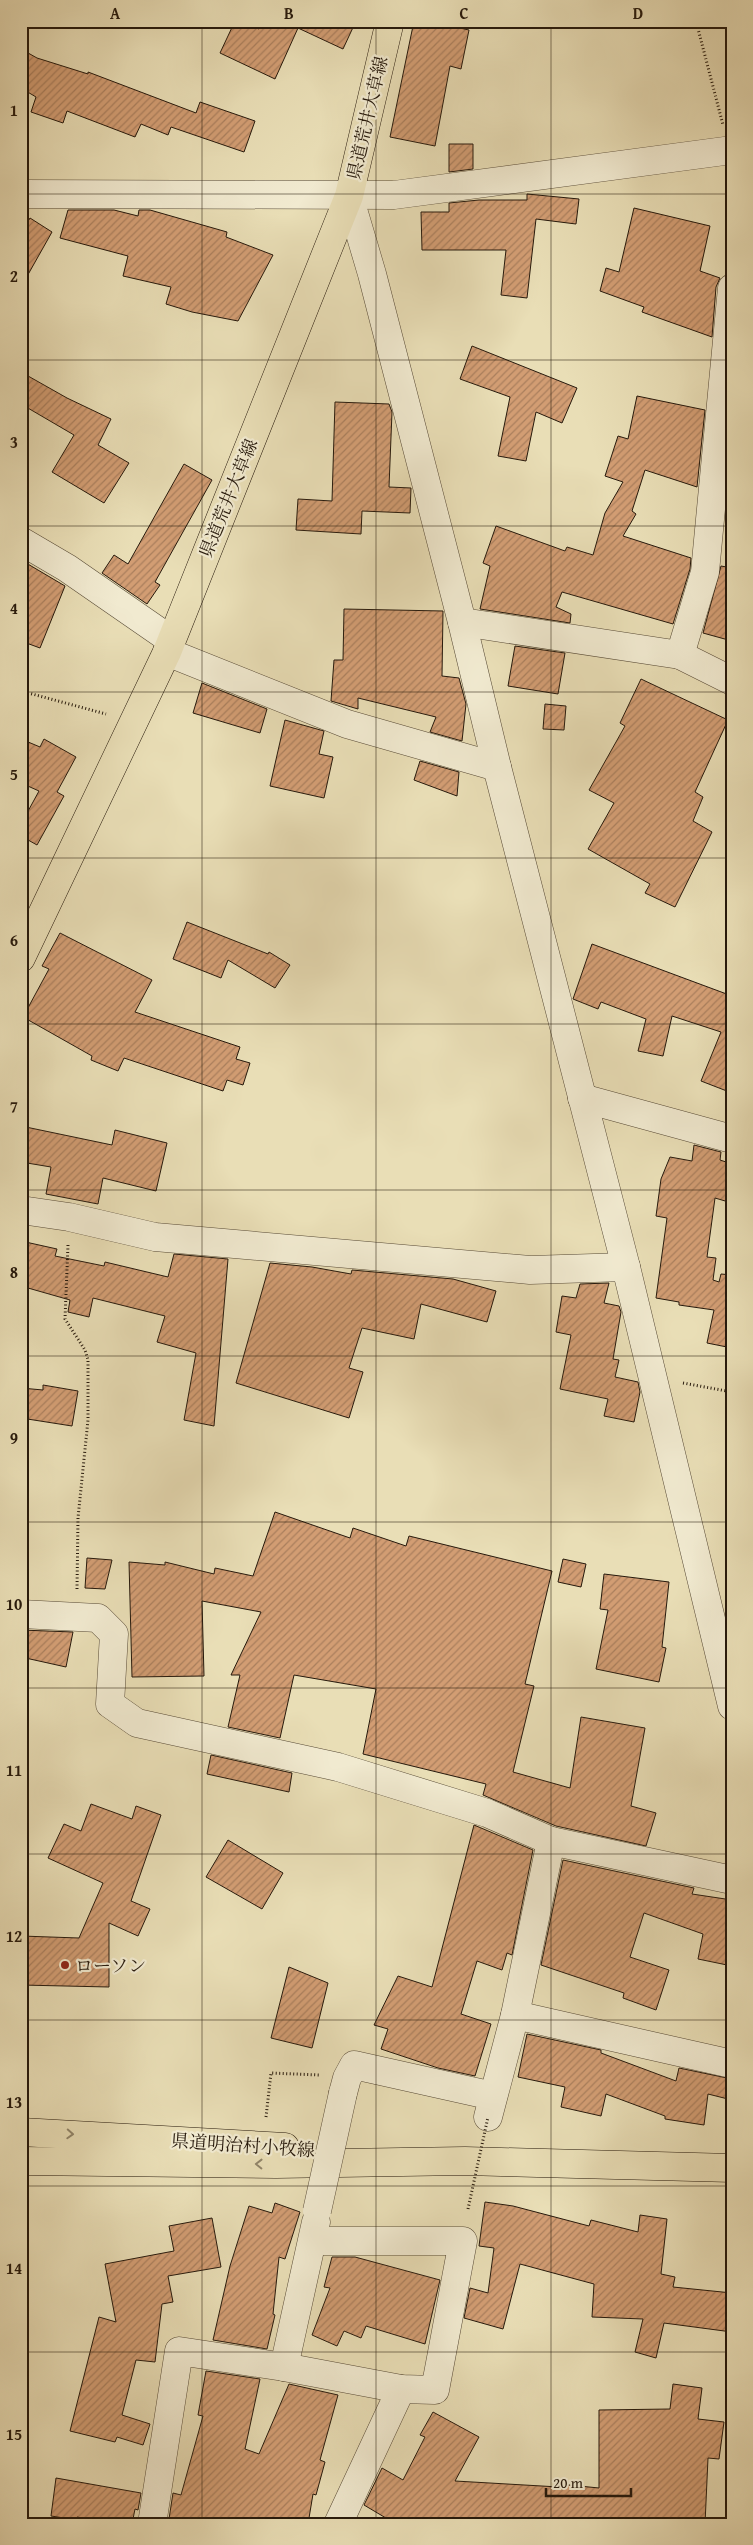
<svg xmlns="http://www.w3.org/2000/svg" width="753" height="2545" viewBox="0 0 753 2545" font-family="'Gentium Book Plus','Noto Serif JP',serif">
	<defs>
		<pattern id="building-hatch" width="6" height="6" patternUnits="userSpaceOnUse" patternTransform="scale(1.25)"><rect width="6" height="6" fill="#d29d73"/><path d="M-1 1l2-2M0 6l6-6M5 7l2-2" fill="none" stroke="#aa7f5d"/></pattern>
	</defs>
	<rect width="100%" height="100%" fill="#e9deb6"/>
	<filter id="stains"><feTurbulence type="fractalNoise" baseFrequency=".004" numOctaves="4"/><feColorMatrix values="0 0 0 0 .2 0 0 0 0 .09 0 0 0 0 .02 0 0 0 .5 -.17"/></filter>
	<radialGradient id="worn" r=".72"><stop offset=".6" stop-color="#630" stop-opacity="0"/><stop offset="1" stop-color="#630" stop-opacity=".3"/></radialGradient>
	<!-- building -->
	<g fill="url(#building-hatch)" stroke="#26190c">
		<path d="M 235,21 L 242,21 L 259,29 L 262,21 L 356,21 L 343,49 L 298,28 L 275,79 L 220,53 Z"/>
		<path d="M 414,21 L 428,21 L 469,30 L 461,69 L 450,66 L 435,146 L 390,137 Z"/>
		<path d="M 21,49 L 37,58 L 88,74 L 88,72 L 196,113 L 200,102 L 255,121 L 244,152 L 171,127 L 168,135 L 141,124 L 135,137 L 67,111 L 63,123 L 31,112 L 36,97 L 21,88 Z"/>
		<path d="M 449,144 L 473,144 L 473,169 L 449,172 Z"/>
		<path d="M 527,194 L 579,199 L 576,224 L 536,219 L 527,298 L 501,295 L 506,250 L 422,250 L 421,212 L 449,212 L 449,203 L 479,200 L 527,200 Z"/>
		<path d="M 634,208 L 710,226 L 700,271 L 720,278 L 716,287 L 712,337 L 642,312 L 644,307 L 600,291 L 606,268 L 619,272 Z"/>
		<path d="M 68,210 L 114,210 L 138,216 L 139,210 L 150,210 L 227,232 L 226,237 L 273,255 L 238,321 L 192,312 L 166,304 L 171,287 L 123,276 L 128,256 L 60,238 Z"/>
		<path d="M 30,218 L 52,232 L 21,287 L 21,233 Z"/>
		<path d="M 472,346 L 577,388 L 562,423 L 536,412 L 526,461 L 498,456 L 510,397 L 460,379 Z"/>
		<path d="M 21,372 L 67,398 L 111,419 L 98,445 L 129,463 L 104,503 L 52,472 L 74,435 L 21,404 Z"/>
		<path d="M 637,396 L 705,410 L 697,487 L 645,470 L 632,511 L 636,514 L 623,536 L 691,558 L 690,569 L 673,624 L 562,592 L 556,607 L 571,614 L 570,623 L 480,609 L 490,566 L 483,563 L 496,526 L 565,551 L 567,547 L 593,555 L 605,513 L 623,482 L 605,476 L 618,436 L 628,439 Z"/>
		<path d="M 335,402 L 389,404 L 392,412 L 389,487 L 411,488 L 410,513 L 362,511 L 361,534 L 296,530 L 298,499 L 332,501 Z"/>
		<path d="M 184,464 L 212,480 L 155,582 L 160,585 L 147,604 L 102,573 L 114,555 L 128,564 Z"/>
		<path d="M 21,560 L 65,586 L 40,648 L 21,641 Z"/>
		<path d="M 721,566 L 732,568 L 732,641 L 703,633 Z"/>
		<path d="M 344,609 L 443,611 L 442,676 L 459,678 L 466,704 L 462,741 L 430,732 L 436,717 L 358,698 L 358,709 L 331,701 L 334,660 L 343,660 Z"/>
		<path d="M 515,646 L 565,653 L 558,694 L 508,686 Z"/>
		<path d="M 641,679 L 728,720 L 695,792 L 703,797 L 693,821 L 712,832 L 675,907 L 645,893 L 650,884 L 588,849 L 614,803 L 589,790 L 625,726 L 620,723 Z"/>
		<path d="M 202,683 L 267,709 L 260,733 L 193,713 Z"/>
		<path d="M 545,704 L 566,706 L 564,730 L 543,729 Z"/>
		<path d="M 285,720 L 324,731 L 319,754 L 333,757 L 324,798 L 270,786 Z"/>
		<path d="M 21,739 L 40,747 L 44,739 L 76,757 L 57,792 L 64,796 L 37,845 L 21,836 L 21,824 L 39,791 L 21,783 Z"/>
		<path d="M 420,761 L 459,772 L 457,796 L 414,780 Z"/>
		<path d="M 187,922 L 268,954 L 269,952 L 290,965 L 275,988 L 228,960 L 221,978 L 173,959 Z"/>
		<path d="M 60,933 L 152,980 L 135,1012 L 240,1047 L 236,1059 L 250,1063 L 243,1085 L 227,1080 L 223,1091 L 124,1058 L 118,1071 L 91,1060 L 92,1056 L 23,1017 L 49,969 L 42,966 Z"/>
		<path d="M 592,944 L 732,996 L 732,1093 L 701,1081 L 721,1032 L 672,1016 L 663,1056 L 638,1051 L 646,1019 L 601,1002 L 598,1009 L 573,999 Z"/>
		<path d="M 21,1126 L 112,1145 L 115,1130 L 167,1143 L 156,1191 L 103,1178 L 98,1204 L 46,1194 L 51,1167 L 21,1162 Z"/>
		<path d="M 694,1145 L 721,1152 L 720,1160 L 732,1164 L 732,1203 L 715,1198 L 707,1257 L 716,1258 L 713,1280 L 719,1282 L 721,1274 L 732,1275 L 732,1348 L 707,1343 L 714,1310 L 679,1305 L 679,1302 L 656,1298 L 667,1218 L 656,1216 L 661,1179 L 670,1157 L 692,1161 Z"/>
		<path d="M 21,1241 L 57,1249 L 55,1256 L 104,1266 L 105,1262 L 168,1277 L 174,1254 L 228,1259 L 214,1426 L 184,1420 L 196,1353 L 157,1342 L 165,1316 L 93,1298 L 89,1317 L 68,1312 L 70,1300 L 21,1286 Z"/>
		<path d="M 270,1263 L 312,1267 L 351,1274 L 352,1270 L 453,1279 L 496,1291 L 487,1322 L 421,1304 L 414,1339 L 362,1328 L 349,1368 L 363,1372 L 349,1418 L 236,1383 Z"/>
		<path d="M 609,1283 L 604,1303 L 619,1306 L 621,1312 L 613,1359 L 619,1360 L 615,1377 L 638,1382 L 640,1392 L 634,1422 L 604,1416 L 608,1399 L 560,1389 L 571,1335 L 556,1332 L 562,1296 L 576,1298 L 580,1284 Z"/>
		<path d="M 43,1385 L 78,1391 L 72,1426 L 21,1418 L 21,1388 L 43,1390 Z"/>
		<path d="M 275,1512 L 350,1538 L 353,1528 L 406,1546 L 409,1536 L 552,1571 L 525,1684 L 534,1686 L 513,1772 L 570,1788 L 581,1717 L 645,1728 L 631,1806 L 656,1813 L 646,1846 L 556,1826 L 483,1795 L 486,1784 L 363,1754 L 376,1689 L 294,1675 L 280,1738 L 228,1727 L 240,1675 L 231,1675 L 261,1612 L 202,1601 L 204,1676 L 132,1677 L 129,1562 L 165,1565 L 165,1562 L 214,1574 L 215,1568 L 253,1576 Z"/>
		<path d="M 87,1558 L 112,1560 L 105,1589 L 85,1588 Z"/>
		<path d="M 563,1559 L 586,1564 L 581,1587 L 558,1582 Z"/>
		<path d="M 604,1574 L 669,1582 L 662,1647 L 666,1648 L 659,1682 L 596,1669 L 608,1610 L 600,1609 Z"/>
		<path d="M 21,1630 L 73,1632 L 66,1667 L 21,1657 Z"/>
		<path d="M 211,1755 L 292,1773 L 289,1792 L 207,1774 Z"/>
		<path d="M 91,1804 L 132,1819 L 136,1806 L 161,1815 L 131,1901 L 150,1909 L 138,1936 L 109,1923 L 109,1987 L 21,1985 L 21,1936 L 79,1938 L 103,1883 L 48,1858 L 64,1824 L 81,1831 Z"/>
		<path d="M 474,1825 L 533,1850 L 512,1955 L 507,1953 L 502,1970 L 477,1961 L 461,2014 L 491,2024 L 475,2076 L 438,2068 L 381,2049 L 388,2029 L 374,2025 L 398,1976 L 432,1987 Z"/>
		<path d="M 228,1840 L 283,1873 L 262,1909 L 206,1877 Z"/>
		<path d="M 563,1860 L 694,1888 L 692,1894 L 732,1900 L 732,1966 L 698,1959 L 703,1934 L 644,1913 L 630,1957 L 669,1970 L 656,2010 L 623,1998 L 624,1993 L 541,1965 Z"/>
		<path d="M 289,1967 L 328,1983 L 312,2048 L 271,2038 Z"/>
		<path d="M 527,2034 L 601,2050 L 601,2053 L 676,2081 L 679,2068 L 732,2079 L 732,2100 L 708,2094 L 704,2125 L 665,2119 L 665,2116 L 606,2094 L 601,2116 L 561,2107 L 565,2087 L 518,2077 Z"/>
		<path d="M 485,2202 L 513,2206 L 589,2226 L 591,2220 L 638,2232 L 640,2215 L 667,2219 L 661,2274 L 675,2277 L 673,2287 L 732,2293 L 732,2332 L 664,2323 L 656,2358 L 635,2352 L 643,2319 L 592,2317 L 594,2284 L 520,2264 L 503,2329 L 464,2318 L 470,2288 L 488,2293 L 494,2248 L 479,2246 Z"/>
		<path d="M 275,2203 L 300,2212 L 285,2259 L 279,2257 L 273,2314 L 275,2315 L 267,2349 L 213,2340 L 230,2266 L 249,2206 L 272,2213 Z"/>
		<path d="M 212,2218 L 221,2267 L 168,2276 L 173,2302 L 162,2304 L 155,2362 L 136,2360 L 122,2415 L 150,2424 L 143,2445 L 117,2437 L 115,2442 L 70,2431 L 99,2317 L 116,2322 L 105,2264 L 174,2251 L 169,2226 Z"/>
		<path d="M 332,2257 L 355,2257 L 440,2280 L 425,2344 L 366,2326 L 361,2338 L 344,2331 L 337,2346 L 312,2335 L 330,2288 L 324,2287 Z"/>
		<path d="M 206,2371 L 260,2379 L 245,2449 L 259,2454 L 289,2384 L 338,2395 L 320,2460 L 325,2462 L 316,2495 L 313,2494 L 308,2524 L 183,2524 L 169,2519 L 173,2493 L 181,2495 L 203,2416 L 198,2415 Z"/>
		<path d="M 673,2384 L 702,2388 L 698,2419 L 724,2422 L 719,2459 L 708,2458 L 705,2524 L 396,2524 L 364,2505 L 382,2468 L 403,2480 L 425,2437 L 420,2435 L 433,2412 L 479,2437 L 455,2481 L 559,2487 L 559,2484 L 599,2488 L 599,2410 L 670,2409 Z"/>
		<path d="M 56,2478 L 141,2493 L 138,2510 L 135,2509 L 132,2524 L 112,2524 L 77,2517 L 77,2520 L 51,2516 Z"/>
	</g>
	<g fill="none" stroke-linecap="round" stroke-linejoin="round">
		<!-- minor casing -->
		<g stroke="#574a36" stroke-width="29">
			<g id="minor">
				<path d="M 21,194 L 394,195 L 732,150"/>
				<path d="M 349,196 L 372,274 L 462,622 L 497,767 L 626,1267 L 732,1706"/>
				<path d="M 21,541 L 67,568 L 171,640"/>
				<path d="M 462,622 L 680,655 L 705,572 L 732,288"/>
				<path d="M 167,652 L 347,724 L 497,767"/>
				<path d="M 680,655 L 732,681"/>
				<path d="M 582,1098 L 732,1139"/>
				<path d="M 21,1210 L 69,1217 L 155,1237 L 530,1270 L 626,1267"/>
				<path d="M 21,1614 L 98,1618 L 114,1634 L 110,1704 L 137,1723 L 338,1767 L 487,1813 L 551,1841 L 732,1880"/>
				<path d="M 515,2015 L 732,2064"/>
				<path d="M 343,2093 L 347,2078 L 354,2065 L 493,2096"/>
				<path d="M 488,2117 L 515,2015 L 551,1841"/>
				<path d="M 284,2367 L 316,2222"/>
				<path d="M 152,2524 L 179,2351 L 284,2367 L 401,2389 L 435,2390 L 463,2241 L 313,2241"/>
				<path d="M 338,2524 L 401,2389"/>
			</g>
		</g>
		<!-- major casing -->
		<g stroke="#26190c" stroke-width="29">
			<g id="major">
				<path d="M 21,958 L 167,652 L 349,196 L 390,21"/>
				<path d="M 21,2132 L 285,2147"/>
				<path d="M 21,2161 L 276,2164 L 465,2161 L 732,2168"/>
			</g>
		</g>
		<!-- path -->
		<g stroke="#26190c" stroke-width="3" stroke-dasharray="1 2.5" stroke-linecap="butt">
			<path d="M 696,21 L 723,125"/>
			<path d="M 21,691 L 106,714"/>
			<path d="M 68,1245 L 65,1319 L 85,1350 L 88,1360 L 88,1420 L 78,1518 L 77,1589"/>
			<path d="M 683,1383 L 732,1392"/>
			<path d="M 266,2117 L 271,2073 L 319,2075"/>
		</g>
		<!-- minor -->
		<use href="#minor" stroke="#f1ead0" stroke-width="28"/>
		<!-- major -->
		<use href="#major" stroke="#e9deb6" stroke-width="28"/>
		<!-- minor-bridge casing -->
		<g stroke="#574a36" stroke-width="29" stroke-linecap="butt">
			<path id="minor-bridge" d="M 317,2211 L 343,2093"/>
		</g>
		<!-- path-bridge -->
		<path stroke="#26190c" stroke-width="3" stroke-dasharray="1 2.5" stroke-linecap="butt" d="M 468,2209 L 488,2117"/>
		<!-- minor-bridge -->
		<use href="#minor-bridge" stroke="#f1ead0" stroke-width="28"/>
	</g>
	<!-- one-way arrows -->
	<defs><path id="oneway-chevron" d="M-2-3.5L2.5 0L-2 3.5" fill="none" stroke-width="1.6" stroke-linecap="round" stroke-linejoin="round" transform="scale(1.25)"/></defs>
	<g stroke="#91856a">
		<use href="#oneway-chevron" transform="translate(70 2134) rotate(3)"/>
		<use href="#oneway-chevron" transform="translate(259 2164) rotate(-179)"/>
	</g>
	<!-- grid -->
	<path fill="none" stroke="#26190c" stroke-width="1" stroke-opacity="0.55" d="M 202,21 L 202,2524M 376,21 L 376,2524M 551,21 L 551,2524M 21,194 L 732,194M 21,360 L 732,360M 21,526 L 732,526M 21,692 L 732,692M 21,858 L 732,858M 21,1024 L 732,1024M 21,1190 L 732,1190M 21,1356 L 732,1356M 21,1522 L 732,1522M 21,1688 L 732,1688M 21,1854 L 732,1854M 21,2020 L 732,2020M 21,2186 L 732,2186M 21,2352 L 732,2352"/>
	<!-- markers -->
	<circle fill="#8f2418" stroke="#f1ead0" stroke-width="2" cx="65" cy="1965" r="5"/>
	<g text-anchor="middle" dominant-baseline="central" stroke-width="4.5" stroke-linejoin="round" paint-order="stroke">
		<!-- street labels -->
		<g font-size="18" fill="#26190c" stroke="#f1ead0">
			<text transform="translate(367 118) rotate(-77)">県道荒井大草線</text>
			<text transform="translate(228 498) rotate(-68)">県道荒井大草線</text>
			<text transform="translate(243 2145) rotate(4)">県道明治村小牧線</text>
		</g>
		<!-- poi labels -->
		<g font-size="18" fill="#26190c" stroke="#f1ead0" text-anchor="start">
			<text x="75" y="1965">ローソン</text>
		</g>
	</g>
	<!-- margin -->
	<rect width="753" height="2545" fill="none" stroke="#e9deb6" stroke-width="55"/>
	<!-- scale -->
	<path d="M546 2488v8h85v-8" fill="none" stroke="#26190c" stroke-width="2.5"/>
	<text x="553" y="2488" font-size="15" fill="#26190c" stroke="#f1ead0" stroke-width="4" paint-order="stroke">20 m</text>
	<rect x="28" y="28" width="698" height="2490" fill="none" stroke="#26190c" stroke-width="2"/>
	<g font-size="16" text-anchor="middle" font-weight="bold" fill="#26190c">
		<text x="115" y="19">A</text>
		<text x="289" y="19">B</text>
		<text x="464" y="19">C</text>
		<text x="638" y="19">D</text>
		<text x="14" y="116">1</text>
		<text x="14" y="282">2</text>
		<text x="14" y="448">3</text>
		<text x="14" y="614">4</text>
		<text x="14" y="780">5</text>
		<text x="14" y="946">6</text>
		<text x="14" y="1112">7</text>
		<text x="14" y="1278">8</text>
		<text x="14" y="1444">9</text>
		<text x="14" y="1610">10</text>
		<text x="14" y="1776">11</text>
		<text x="14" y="1942">12</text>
		<text x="14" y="2108">13</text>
		<text x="14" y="2274">14</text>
		<text x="14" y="2440">15</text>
	</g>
	<rect width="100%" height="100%" filter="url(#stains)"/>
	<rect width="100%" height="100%" fill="url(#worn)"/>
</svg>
